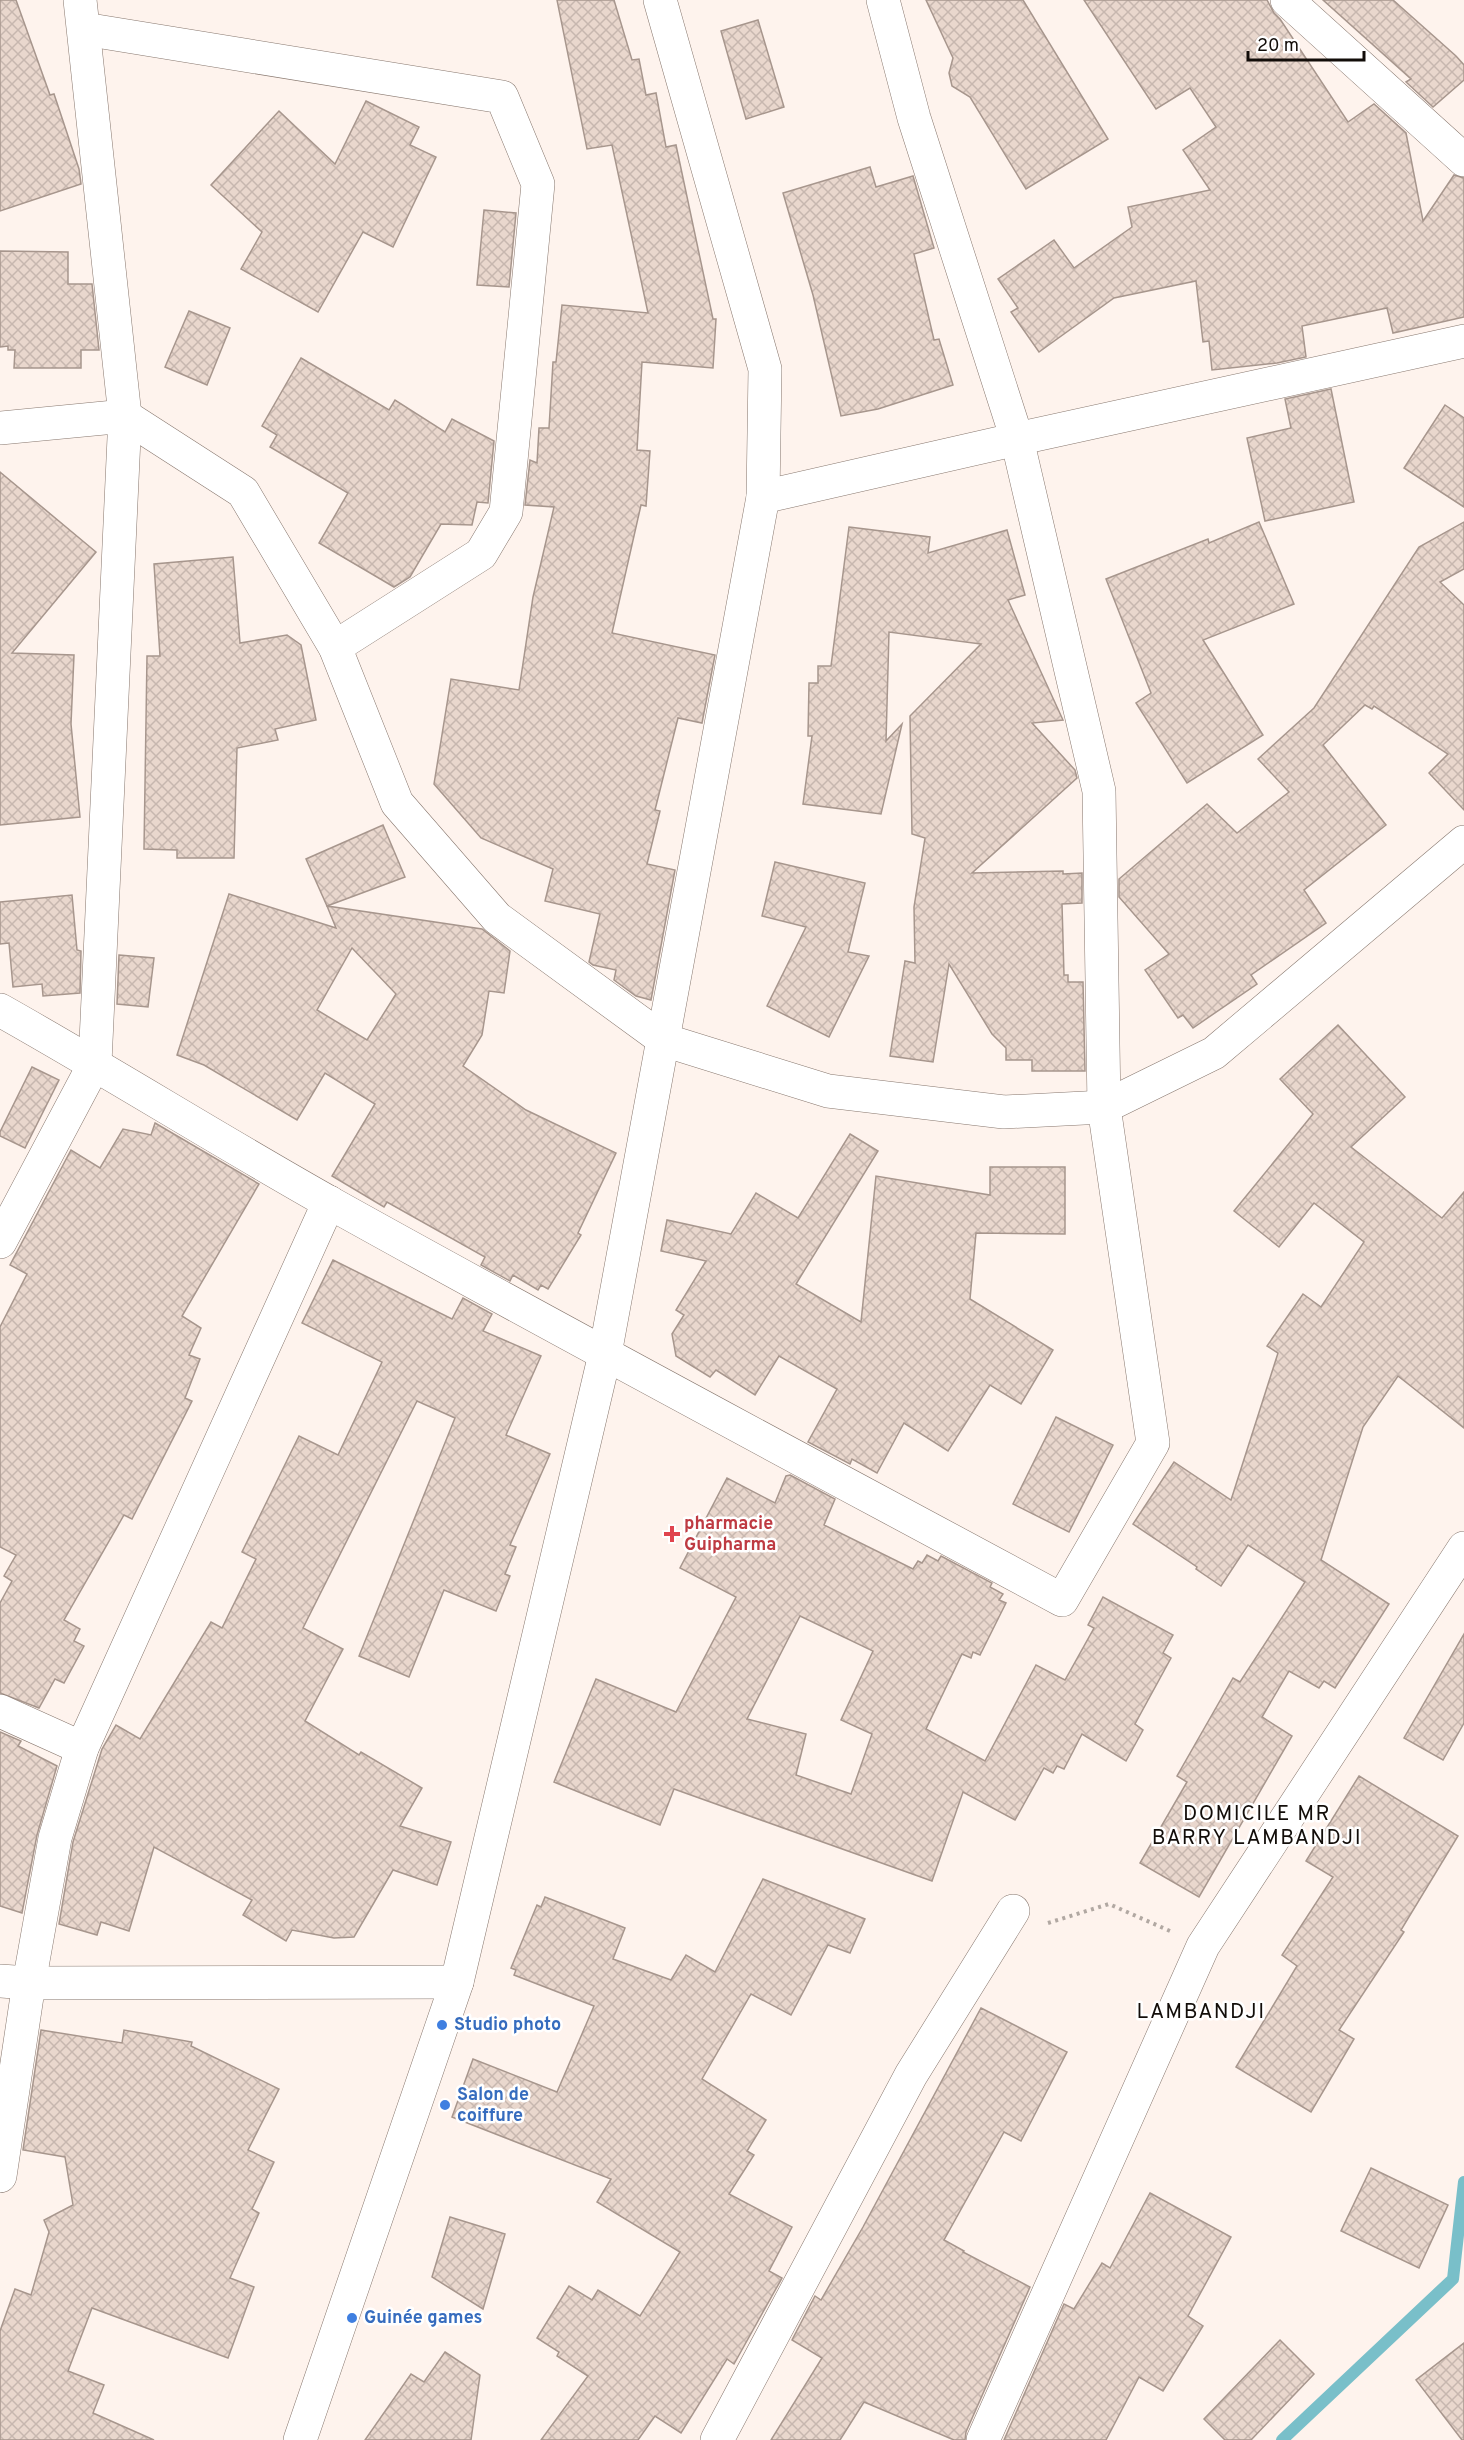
<svg xmlns="http://www.w3.org/2000/svg" width="1464" height="2440" viewBox="0 0 1464 2440" font-family="Overpass,sans-serif">
	<defs>
		<pattern id="building-cross-hatch" width="8" height="8" patternUnits="userSpaceOnUse" patternTransform="scale(1.5)"><rect width="8" height="8" fill="#e9d7cd"/><path d="M0 0l8 8M0 8l8-8" fill="none" stroke="#c7b7af"/></pattern>
	</defs>
	<rect width="100%" height="100%" fill="#fef3ed"/>
	<g fill="none" stroke-linecap="round" stroke-linejoin="round">
		<!-- stream -->
		<path stroke="#79bfc9" stroke-width="12" d="M 1282,2440 L 1453,2279 L 1464,2182"/>
	</g>
	<!-- building -->
	<g fill="url(#building-cross-hatch)" stroke="#a7968d" stroke-width="1.5" fill-rule="evenodd">
		<path d="M 0,0 L 16,0 L 50,95 L 54,94 L 79,169 L 81,184 L 0,211 Z"/>
		<path d="M 557,0 L 614,0 L 632,60 L 639,59 L 646,95 L 656,93 L 666,147 L 676,145 L 713,319 L 716,319 L 713,368 L 642,362 L 637,450 L 650,451 L 646,506 L 641,505 L 612,633 L 715,655 L 702,723 L 678,718 L 655,810 L 660,811 L 647,864 L 675,870 L 651,1000 L 636,996 L 614,980 L 616,970 L 593,965 L 589,962 L 600,914 L 545,901 L 553,869 L 481,838 L 434,784 L 451,679 L 519,690 L 533,597 L 554,507 L 525,505 L 530,460 L 537,463 L 539,428 L 549,428 L 553,362 L 556,362 L 562,305 L 648,313 L 612,145 L 587,149 Z"/>
		<path d="M 926,0 L 1023,0 L 1108,139 L 1026,189 L 970,97 L 952,86 L 949,73 L 953,58 Z"/>
		<path d="M 1084,0 L 1267,0 L 1274,13 L 1280,19 L 1348,122 L 1374,104 L 1406,133 L 1423,221 L 1454,175 L 1464,178 L 1464,317 L 1393,333 L 1387,308 L 1302,326 L 1306,357 L 1277,363 L 1212,370 L 1209,341 L 1203,342 L 1196,281 L 1114,298 L 1039,352 L 1011,312 L 1018,308 L 998,279 L 1054,240 L 1074,268 L 1132,227 L 1128,207 L 1210,190 L 1183,150 L 1216,127 L 1190,88 L 1156,109 Z"/>
		<path d="M 1323,0 L 1393,0 L 1456,56 L 1464,65 L 1464,80 L 1433,107 L 1406,82 L 1411,79 Z"/>
		<path d="M 758,20 L 784,107 L 746,119 L 721,31 Z"/>
		<path d="M 366,101 L 419,127 L 410,145 L 436,157 L 393,247 L 363,232 L 318,312 L 241,269 L 262,232 L 211,185 L 279,111 L 335,164 Z"/>
		<path d="M 870,167 L 876,187 L 913,176 L 934,248 L 914,254 L 934,340 L 939,339 L 953,385 L 878,409 L 841,416 L 813,295 L 783,193 Z"/>
		<path d="M 484,210 L 516,213 L 509,287 L 477,285 Z"/>
		<path d="M 0,251 L 68,252 L 68,284 L 92,284 L 99,350 L 81,350 L 81,368 L 14,368 L 15,350 L 8,350 L 8,346 L 0,347 Z"/>
		<path d="M 189,311 L 230,328 L 207,385 L 165,367 Z"/>
		<path d="M 301,358 L 389,410 L 395,400 L 445,432 L 452,419 L 494,441 L 488,503 L 477,502 L 472,525 L 441,524 L 410,577 L 394,587 L 319,543 L 348,493 L 270,447 L 277,435 L 262,426 Z"/>
		<path d="M 1331,389 L 1354,502 L 1265,521 L 1247,438 L 1291,428 L 1285,399 Z"/>
		<path d="M 1445,405 L 1464,418 L 1464,507 L 1404,468 Z"/>
		<path d="M 0,472 L 96,552 L 12,653 L 74,655 L 71,724 L 80,817 L 0,825 Z"/>
		<path d="M 1259,522 L 1294,604 L 1203,640 L 1263,735 L 1187,783 L 1136,703 L 1151,693 L 1106,579 L 1208,539 L 1209,543 Z"/>
		<path d="M 1464,522 L 1464,569 L 1440,582 L 1464,605 L 1464,810 L 1429,773 L 1448,754 L 1374,706 L 1372,709 L 1365,705 L 1323,745 L 1386,825 L 1304,890 L 1326,923 L 1251,975 L 1257,984 L 1193,1028 L 1183,1015 L 1178,1018 L 1145,970 L 1169,954 L 1119,897 L 1119,879 L 1207,804 L 1237,833 L 1289,792 L 1258,759 L 1314,708 L 1419,547 Z"/>
		<path d="M 849,527 L 930,537 L 928,553 L 1007,530 L 1025,595 L 1008,600 L 1063,720 L 1032,723 L 1075,770 L 1077,778 L 972,873 L 1063,871 L 1063,874 L 1082,873 L 1082,903 L 1062,904 L 1064,975 L 1068,975 L 1068,982 L 1083,982 L 1085,1071 L 1032,1071 L 1032,1060 L 1006,1060 L 1006,1048 L 992,1034 L 949,964 L 933,1062 L 890,1056 L 905,961 L 915,963 L 914,907 L 925,838 L 912,834 L 910,716 L 981,644 L 889,632 L 886,741 L 902,724 L 881,814 L 803,804 L 812,736 L 808,736 L 809,683 L 818,683 L 818,666 L 831,666 Z"/>
		<path d="M 233,557 L 240,643 L 287,635 L 301,645 L 316,720 L 275,729 L 278,740 L 237,748 L 234,858 L 177,858 L 177,850 L 144,849 L 147,656 L 160,656 L 154,564 Z"/>
		<path d="M 383,825 L 405,877 L 327,906 L 306,859 Z"/>
		<path d="M 775,862 L 865,883 L 848,952 L 869,956 L 829,1037 L 767,1006 L 806,927 L 762,916 Z"/>
		<path d="M 229,894 L 336,928 L 327,906 L 482,929 L 510,951 L 504,993 L 489,991 L 482,1035 L 463,1066 L 526,1110 L 616,1153 L 578,1233 L 581,1235 L 548,1289 L 541,1285 L 538,1290 L 513,1275 L 510,1281 L 481,1265 L 485,1257 L 387,1202 L 384,1207 L 332,1176 L 375,1104 L 325,1073 L 297,1120 L 204,1065 L 177,1055 ZM 352,948 L 396,994 L 367,1040 L 317,1010 Z"/>
		<path d="M 72,895 L 77,950 L 81,951 L 80,993 L 43,996 L 42,984 L 13,987 L 9,943 L 0,944 L 0,902 Z"/>
		<path d="M 119,955 L 154,958 L 148,1007 L 117,1004 Z"/>
		<path d="M 1338,1025 L 1405,1097 L 1351,1147 L 1442,1218 L 1464,1192 L 1464,1428 L 1398,1376 L 1363,1427 L 1321,1560 L 1389,1604 L 1335,1688 L 1324,1681 L 1319,1688 L 1289,1671 L 1262,1717 L 1292,1736 L 1199,1897 L 1140,1863 L 1187,1782 L 1177,1776 L 1233,1678 L 1240,1682 L 1305,1582 L 1248,1545 L 1221,1586 L 1196,1569 L 1197,1567 L 1133,1524 L 1174,1462 L 1231,1500 L 1278,1353 L 1267,1346 L 1303,1294 L 1321,1307 L 1364,1242 L 1314,1203 L 1279,1247 L 1234,1211 L 1313,1114 L 1280,1079 Z"/>
		<path d="M 32,1067 L 59,1080 L 25,1148 L 0,1136 L 0,1132 Z"/>
		<path d="M 155,1123 L 259,1184 L 182,1316 L 201,1328 L 189,1355 L 200,1359 L 185,1398 L 192,1401 L 132,1519 L 124,1515 L 64,1620 L 80,1629 L 74,1641 L 84,1646 L 64,1683 L 55,1679 L 39,1708 L 0,1693 L 0,1603 L 12,1581 L 4,1576 L 16,1555 L 0,1547 L 0,1327 L 27,1274 L 10,1265 L 71,1150 L 100,1168 L 123,1129 L 151,1135 Z"/>
		<path d="M 850,1134 L 878,1151 L 796,1284 L 861,1322 L 876,1176 L 990,1195 L 990,1167 L 1065,1167 L 1065,1234 L 976,1233 L 970,1299 L 1053,1350 L 1021,1404 L 990,1385 L 948,1451 L 904,1423 L 877,1473 L 852,1459 L 850,1464 L 808,1442 L 837,1389 L 779,1356 L 755,1395 L 716,1370 L 710,1377 L 676,1356 L 672,1334 L 684,1315 L 676,1310 L 706,1261 L 661,1251 L 667,1220 L 731,1234 L 756,1193 L 798,1218 Z"/>
		<path d="M 333,1260 L 452,1319 L 463,1298 L 492,1314 L 483,1331 L 541,1356 L 506,1435 L 550,1454 L 510,1545 L 516,1547 L 505,1574 L 510,1576 L 496,1611 L 444,1590 L 409,1677 L 359,1656 L 455,1418 L 417,1401 L 303,1628 L 343,1649 L 305,1721 L 359,1755 L 361,1752 L 422,1788 L 400,1826 L 451,1842 L 437,1885 L 393,1870 L 354,1937 L 334,1938 L 292,1930 L 286,1941 L 243,1915 L 252,1900 L 154,1847 L 129,1931 L 101,1922 L 97,1935 L 59,1924 L 73,1842 L 102,1749 L 116,1725 L 140,1739 L 211,1622 L 222,1628 L 256,1559 L 242,1552 L 299,1436 L 338,1455 L 382,1362 L 302,1323 Z"/>
		<path d="M 1056,1417 L 1113,1445 L 1069,1532 L 1013,1504 Z"/>
		<path d="M 790,1475 L 835,1499 L 824,1525 L 913,1569 L 918,1561 L 922,1563 L 927,1555 L 938,1561 L 941,1556 L 992,1583 L 990,1587 L 1003,1594 L 999,1600 L 1006,1603 L 980,1655 L 973,1652 L 971,1658 L 962,1654 L 926,1729 L 985,1761 L 1036,1665 L 1065,1680 L 1094,1628 L 1088,1625 L 1103,1597 L 1173,1635 L 1163,1653 L 1171,1658 L 1135,1724 L 1143,1730 L 1126,1761 L 1082,1734 L 1064,1769 L 1057,1766 L 1053,1773 L 1044,1768 L 1015,1820 L 963,1792 L 932,1881 L 674,1789 L 660,1825 L 554,1782 L 596,1679 L 676,1712 L 736,1597 L 680,1568 L 727,1478 L 775,1503 L 786,1476 ZM 800,1616 L 873,1651 L 841,1720 L 872,1734 L 851,1794 L 796,1775 L 806,1734 L 747,1719 Z"/>
		<path d="M 1464,1634 L 1464,1723 L 1443,1760 L 1404,1738 Z"/>
		<path d="M 0,1732 L 21,1741 L 18,1746 L 57,1766 L 37,1835 L 22,1913 L 0,1906 Z"/>
		<path d="M 1359,1776 L 1458,1836 L 1401,1930 L 1404,1932 L 1339,2030 L 1354,2039 L 1311,2112 L 1236,2067 L 1297,1966 L 1282,1955 L 1333,1877 L 1306,1861 Z"/>
		<path d="M 763,1879 L 865,1919 L 850,1953 L 828,1945 L 791,2015 L 751,1994 L 702,2079 L 766,2120 L 747,2151 L 754,2155 L 729,2194 L 792,2227 L 769,2271 L 782,2278 L 734,2364 L 727,2359 L 681,2433 L 655,2416 L 638,2440 L 541,2440 L 588,2376 L 557,2356 L 559,2352 L 537,2338 L 569,2286 L 592,2300 L 598,2290 L 640,2316 L 680,2252 L 597,2202 L 611,2179 L 452,2117 L 473,2059 L 557,2092 L 594,2006 L 514,1975 L 516,1970 L 511,1968 L 537,1905 L 541,1907 L 545,1897 L 625,1928 L 613,1959 L 671,1980 L 686,1955 L 715,1972 Z"/>
		<path d="M 981,2008 L 1067,2052 L 1021,2141 L 1004,2132 L 944,2240 L 964,2251 L 963,2252 L 1030,2287 L 966,2432 L 965,2440 L 954,2440 L 864,2402 L 840,2440 L 771,2440 L 822,2358 L 792,2340 L 815,2296 L 821,2300 L 863,2227 Z"/>
		<path d="M 41,2030 L 122,2043 L 124,2030 L 192,2042 L 191,2046 L 279,2089 L 248,2150 L 274,2162 L 252,2209 L 259,2213 L 230,2278 L 254,2287 L 228,2358 L 92,2308 L 68,2371 L 104,2385 L 93,2413 L 154,2440 L 0,2440 L 0,2331 L 15,2289 L 31,2295 L 49,2232 L 44,2220 L 73,2205 L 65,2157 L 23,2150 Z"/>
		<path d="M 1371,2168 L 1448,2205 L 1419,2268 L 1341,2231 Z"/>
		<path d="M 1150,2193 L 1231,2237 L 1188,2316 L 1203,2326 L 1163,2391 L 1139,2377 L 1106,2440 L 1004,2440 L 1064,2304 L 1074,2309 L 1102,2263 L 1110,2268 Z"/>
		<path d="M 450,2217 L 505,2234 L 483,2309 L 432,2277 Z"/>
		<path d="M 1280,2340 L 1314,2374 L 1251,2440 L 1225,2440 L 1204,2419 Z"/>
		<path d="M 1464,2343 L 1464,2440 L 1462,2440 L 1416,2380 Z"/>
		<path d="M 445,2352 L 480,2375 L 471,2440 L 365,2440 L 411,2374 L 424,2382 Z"/>
	</g>
	<g fill="none" stroke-linecap="round" stroke-linejoin="round">
		<!-- minor casing -->
		<g stroke="#87776e" stroke-width="34">
			<g id="minor">
				<path d="M 1287,0 L 1464,160"/>
				<path d="M 84,29 L 502,97 L 538,184 L 506,512 L 481,554 L 335,647"/>
				<path d="M 0,428 L 125,416 L 243,492 L 335,647 L 397,803 L 497,918 L 664,1040 L 828,1091 L 1004,1112 L 1104,1107 L 1214,1053 L 1464,842"/>
				<path d="M 763,497 L 1017,439 L 1464,341"/>
				<path d="M 0,1010 C 112,1073 220,1141 332,1204 C 574,1339 819,1469 1062,1600 L 1153,1443 L 1104,1107 L 1099,791 L 1017,439 L 914,118 L 883,0"/>
				<path d="M 0,1242 L 95,1063 L 125,416 L 80,0"/>
				<path d="M 0,1711 L 82,1748"/>
				<path d="M 0,1981 L 29,1983 L 457,1982"/>
				<path d="M 0,2176 L 29,1983 L 55,1838 L 82,1748 L 329,1202"/>
				<path d="M 300,2440 L 457,1982 L 605,1354 L 763,497 L 765,369 L 660,0"/>
				<path d="M 717,2440 L 911,2075 L 1013,1911"/>
				<path d="M 983,2440 L 1203,1946 L 1464,1548"/>
			</g>
		</g>
		<!-- path -->
		<path stroke="#b1a8a2" stroke-width="4" stroke-dasharray="3 4.5" stroke-linecap="butt" d="M 1048,1923 L 1109,1904 L 1170,1931"/>
		<!-- minor -->
		<use href="#minor" stroke="#fff" stroke-width="33"/>
	</g>
	<!-- markers -->
	<path fill="#e0444e" stroke="#fff" stroke-width="2" d="M669 1525h6v6h6v6h-6v6h-6v-6h-6v-6h6z"/>
	<g fill="#3f7fe0" stroke="#fff" stroke-width="2">
		<circle cx="442" cy="2025" r="6"/>
		<circle cx="445" cy="2105" r="6"/>
		<circle cx="352" cy="2318" r="6"/>
	</g>
	<g text-anchor="middle" dominant-baseline="central" stroke-width="5" stroke-linejoin="round" paint-order="stroke">
		<!-- health labels -->
		<g font-size="18" font-weight="bold" fill="#be3a42" stroke="#fff" text-anchor="start">
			<text x="684" y="1524">pharmacie<tspan x="684" dy="21">Guipharma</tspan></text>
		</g>
		<!-- shop labels -->
		<g font-size="18" font-weight="bold" fill="#366cbe" stroke="#fff" text-anchor="start">
			<text x="454" y="2025">Studio photo</text>
			<text x="457" y="2095">Salon de<tspan x="457" dy="21">coiffure</tspan></text>
			<text x="364" y="2318">Guinée games</text>
		</g>
		<!-- quarter labels -->
		<g font-size="21" letter-spacing="1.5" fill="#120d09" stroke="#fff">
			<text x="1257" y="1814">DOMICILE MR<tspan x="1257" dy="24">BARRY LAMBANDJI</tspan></text>
			<text x="1201" y="2012">LAMBANDJI</text>
		</g>
	</g>
	<!-- scale -->
	<path d="M1248 51v9h116v-9" fill="none" stroke="#120d09" stroke-width="3"/>
	<text x="1257" y="51" font-size="18" fill="#120d09" stroke="#ffffff" stroke-width="4.5" paint-order="stroke">20 m</text>
</svg>
